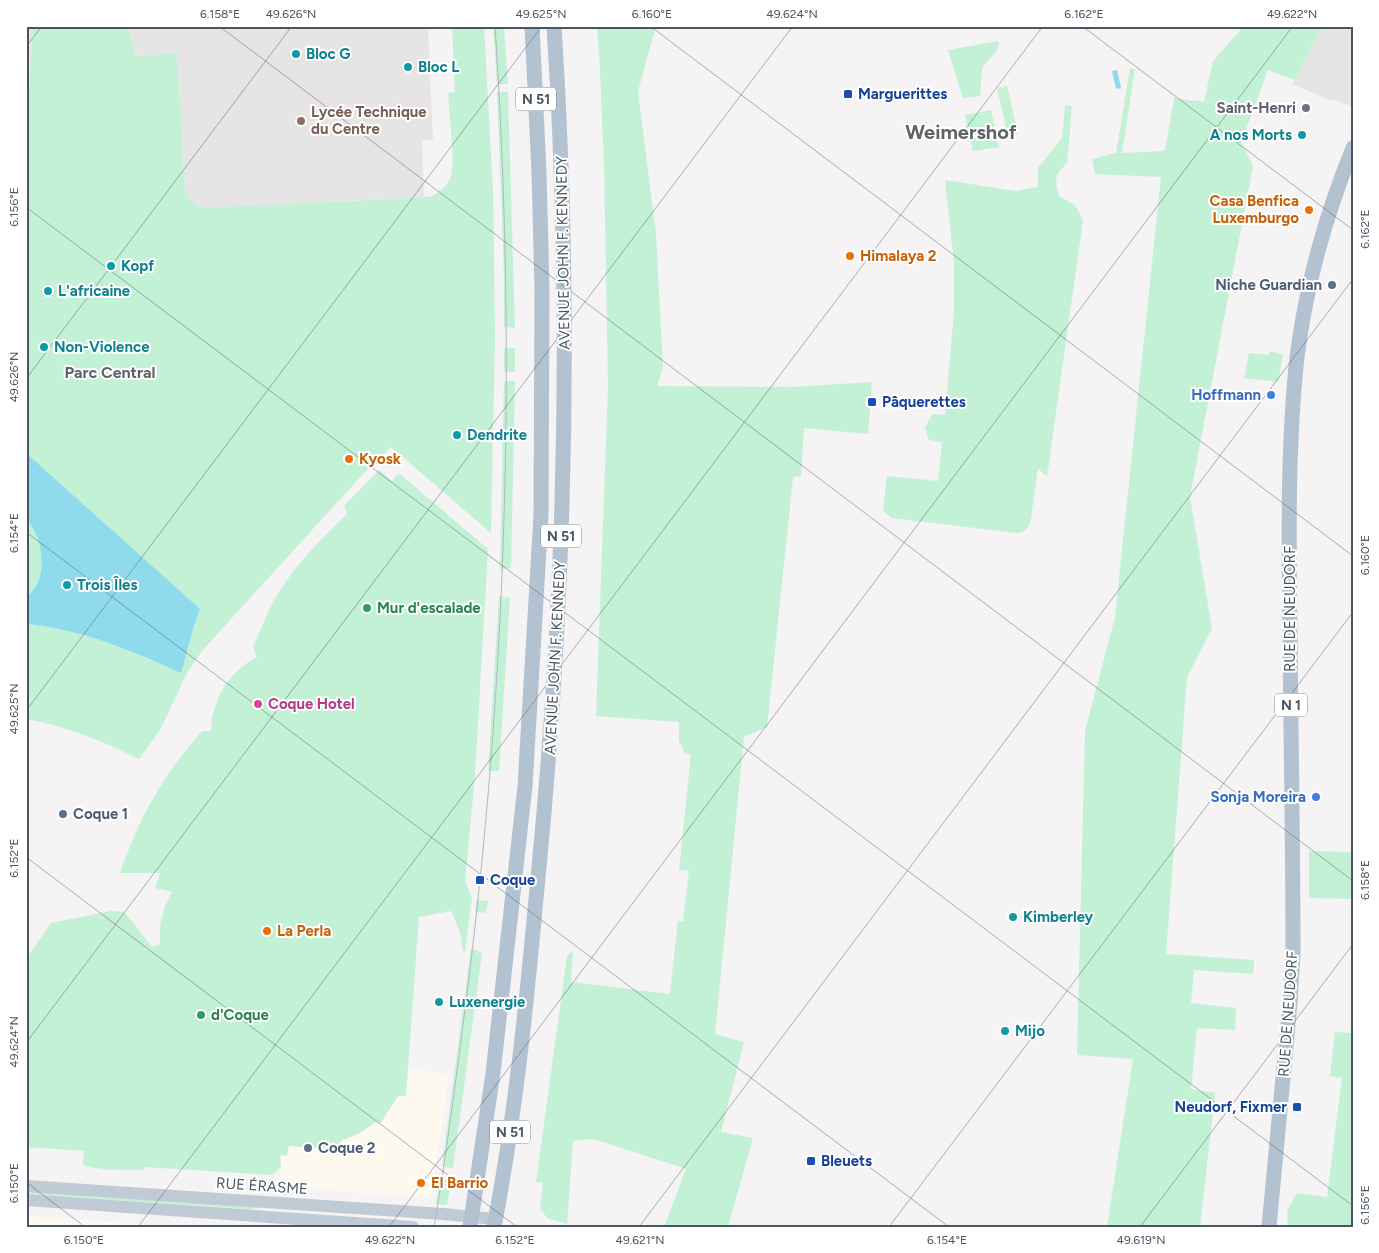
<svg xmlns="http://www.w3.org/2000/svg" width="1379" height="1253" viewBox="0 0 1379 1253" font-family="Figtree,sans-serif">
	<rect width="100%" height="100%" fill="#f5f3f3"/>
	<!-- commercial -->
	<g fill="#fdf9ef">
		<path d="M 408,1069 L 449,1074 L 432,1198 L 278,1187 L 280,1155 L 289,1146 L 339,1149 L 340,1141 L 360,1133 L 377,1121 L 380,1124 L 398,1096 L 406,1096 Z"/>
		<path d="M 26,1216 L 179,1227 L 26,1227 Z"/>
	</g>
	<!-- education -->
	<g fill="#e6e4e5">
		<path d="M 26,26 L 33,26 L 26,141 Z"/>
		<path d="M 128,26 L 428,26 L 433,140 L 422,140 L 424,197 L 201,208 L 190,199 L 185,191 L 177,53 L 134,56 Z"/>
		<path d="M 1322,26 L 1353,26 L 1353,107 L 1335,100 L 1331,101 L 1293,84 Z"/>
	</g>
	<!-- green -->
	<g fill="#c3f1d5">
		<path d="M 33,26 L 128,26 L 135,56 L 177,53 L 185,191 L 190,199 L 201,208 L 430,197 C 438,192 446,188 450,179 C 456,164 449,112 448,93 L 455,92 L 452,26 L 484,26 L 493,192 L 495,336 L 491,533 L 391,447 L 364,473 L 201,652 L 187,673 L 160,730 L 139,759 C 103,741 66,726 26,719 L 26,142 Z"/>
		<path d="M 493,26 L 504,26 L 508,84 L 497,84 Z"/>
		<path d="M 597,26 L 656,26 L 638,91 L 656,234 L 663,368 L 657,386 L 790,387 L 872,382 L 868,434 L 804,428 L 801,476 L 793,477 L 767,727 L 744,737 L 715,1034 L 744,1042 L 721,1132 L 753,1138 L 728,1227 L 664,1227 L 686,1169 L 597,1140 L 590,1139 L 573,1141 L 567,1224 L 547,1218 L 540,1208 L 543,1183 L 536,1182 L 567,956 L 573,951 L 571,982 L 670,994 L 678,921 L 683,921 L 689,871 L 679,870 L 691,754 L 685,754 L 679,741 L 679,722 L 596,716 L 608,386 L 604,164 L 600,71 Z"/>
		<path d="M 1244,26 L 1322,26 L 1295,80 L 1268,70 L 1241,143 L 1253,166 L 1190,497 L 1212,629 L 1187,677 L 1166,954 L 1254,960 L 1253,974 L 1194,970 L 1191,1003 L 1236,1008 L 1235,1030 L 1197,1028 L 1191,1089 L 1215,1093 L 1200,1227 L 1107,1227 L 1133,1059 L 1077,1055 L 1085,731 L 1115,617 L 1161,177 L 1095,174 L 1092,159 L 1116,153 L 1130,68 L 1135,69 L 1122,153 L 1165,151 L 1174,98 L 1204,102 L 1213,61 Z"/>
		<path d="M 999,41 L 998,49 L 982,68 L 980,96 L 963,98 L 948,50 Z"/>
		<path d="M 1007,86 L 1018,134 L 1008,136 L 997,88 Z"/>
		<path d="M 497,92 L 508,92 L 515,328 L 504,327 L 504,274 Z"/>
		<path d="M 1065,105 L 1072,106 L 1067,163 L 1057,174 L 1056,182 L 1057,190 L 1060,197 L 1075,205 L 1083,220 L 1047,477 L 1038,468 L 1030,525 L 1023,532 L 1017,533 L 891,518 L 883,510 L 887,476 L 938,481 L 942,442 L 929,440 L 925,428 L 932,414 L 945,415 L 954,311 L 954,263 L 945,180 L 1015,191 L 1038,187 L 1038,168 L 1062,138 Z"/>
		<path d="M 991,110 L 999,147 L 973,151 L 965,115 Z"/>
		<rect x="504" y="348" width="11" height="24"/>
		<path d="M 1269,351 L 1283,354 L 1278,382 L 1244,378 L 1249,353 L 1269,355 Z"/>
		<path d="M 504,381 L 515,381 L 511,568 L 500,569 Z"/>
		<path d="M 379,470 L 392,481 L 397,475 L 401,475 L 488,549 L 475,775 L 465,881 L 472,897 L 465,951 L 463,951 L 460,932 L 451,911 L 419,917 L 406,1096 L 398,1096 L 380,1124 L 377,1121 L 360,1133 L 341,1141 L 339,1150 L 289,1146 L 287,1155 L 280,1156 L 281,1167 L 272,1175 L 144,1167 L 144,1170 C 123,1170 103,1171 83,1165 L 84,1151 L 26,1147 L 26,959 L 51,923 L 111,911 L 123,912 L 128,916 L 152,947 L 160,944 C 159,925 162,909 172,892 L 155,888 L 160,873 L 120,873 C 140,816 162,777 202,731 L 211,731 C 213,697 228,673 257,657 L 253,647 C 260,632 266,616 273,602 C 292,568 319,541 347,514 L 344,506 Z"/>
		<path d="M 499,596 L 510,598 L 499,771 L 488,771 Z"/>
		<path d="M 1309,851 L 1353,852 L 1353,899 L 1309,898 Z"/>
		<path d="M 476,900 L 488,901 L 486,913 L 475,912 Z"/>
		<path d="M 471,948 L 482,953 L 453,1168 L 442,1166 Z"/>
		<path d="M 1353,1011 L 1353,1227 L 1288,1227 L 1287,1211 L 1297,1193 L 1327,1197 L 1342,1078 L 1330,1076 L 1335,1032 L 1350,1033 Z"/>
		<path d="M 440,1179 L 451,1181 L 447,1205 L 436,1204 Z"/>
		<path d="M 26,1189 L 265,1207 L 249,1209 L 26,1194 Z"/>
	</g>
	<!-- water -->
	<g fill="#90daee">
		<path d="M 1117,70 L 1121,88 L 1116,89 L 1112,71 Z"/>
		<path d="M 26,453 L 200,609 L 193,629 L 181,673 C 131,650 81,629 26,624 L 26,597 C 44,585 44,558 38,539 C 35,529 27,521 26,512 C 24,493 26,472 26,453 Z"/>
	</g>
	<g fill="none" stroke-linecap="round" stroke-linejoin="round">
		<!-- secondary -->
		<g stroke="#c1cbd6" stroke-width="12">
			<path d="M 26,1186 L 443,1214 L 495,1219"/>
			<path d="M 26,1200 L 413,1227"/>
		</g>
		<!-- primary -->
		<g stroke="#b3c2d1" stroke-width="15">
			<path d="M 470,1227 L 493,1073 L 525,786 L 541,515 L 542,290 L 539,172 L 532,26"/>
			<path d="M 494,1227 C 517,1108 528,987 539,867 C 566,587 572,306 554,26"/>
			<path d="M 1269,1227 L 1290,1003 L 1293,952 C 1293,847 1291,743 1290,638 C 1289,544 1287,450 1297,357 C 1306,286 1326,214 1353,148"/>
		</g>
		<!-- tram -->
		<path stroke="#b5b8bd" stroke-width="1" d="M 434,1227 C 446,1157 455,1087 464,1017 C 507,689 517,357 495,26"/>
	</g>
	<!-- ticks -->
	<path fill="none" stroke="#4a5661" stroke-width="1" stroke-opacity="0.45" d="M 219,26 L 1353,881M 650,26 L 1353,556M 1082,26 L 1353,230M 26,47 L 42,26M 26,207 L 1353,1206M 26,379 L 292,26M 26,532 L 949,1227M 26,711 L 542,26M 26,857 L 517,1227M 26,1043 L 793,26M 26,1182 L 85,1227M 138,1227 L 1043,26M 389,1227 L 1293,26M 639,1227 L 1353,279M 889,1227 L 1353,612M 1140,1227 L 1353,944"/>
	<!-- markers -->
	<g fill="#0f9aa8" stroke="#fff" stroke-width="2">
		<circle cx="296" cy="54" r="5"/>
		<circle cx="408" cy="67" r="5"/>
		<circle cx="1302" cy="135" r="5"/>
		<circle cx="111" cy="266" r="5"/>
		<circle cx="48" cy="291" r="5"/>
		<circle cx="44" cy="347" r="5"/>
		<circle cx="457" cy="435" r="5"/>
		<circle cx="67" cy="585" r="5"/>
		<circle cx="1013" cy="917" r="5"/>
		<circle cx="439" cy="1002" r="5"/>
		<circle cx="1005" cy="1031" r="5"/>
	</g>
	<g fill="#1a4fb4" stroke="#fff" stroke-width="2">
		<rect x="843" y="89" width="10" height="10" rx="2.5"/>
		<rect x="867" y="397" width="10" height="10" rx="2.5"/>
		<rect x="475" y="875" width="10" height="10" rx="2.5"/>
		<rect x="1292" y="1102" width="10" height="10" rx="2.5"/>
		<rect x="806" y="1156" width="10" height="10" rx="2.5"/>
	</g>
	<circle fill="#6b7280" stroke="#fff" stroke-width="2" cx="1306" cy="108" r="5"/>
	<circle fill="#8d6e63" stroke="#fff" stroke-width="2" cx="301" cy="121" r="5"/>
	<g fill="#e8710a" stroke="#fff" stroke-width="2">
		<circle cx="1309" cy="210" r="5"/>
		<circle cx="850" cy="256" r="5"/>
		<circle cx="349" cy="459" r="5"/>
		<circle cx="267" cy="931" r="5"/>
		<circle cx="421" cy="1183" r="5"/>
	</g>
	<g fill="#5c6f8a" stroke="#fff" stroke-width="2">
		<circle cx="1332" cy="285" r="5"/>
		<circle cx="63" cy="814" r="5"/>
		<circle cx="308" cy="1148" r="5"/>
	</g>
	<g fill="#3f7fe0" stroke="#fff" stroke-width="2">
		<circle cx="1271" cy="395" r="5"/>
		<circle cx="1316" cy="797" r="5"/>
	</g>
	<g fill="#2e9e5b" stroke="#fff" stroke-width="2">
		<circle cx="367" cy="608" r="5"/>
		<circle cx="201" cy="1015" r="5"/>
	</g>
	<circle fill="#d1479c" stroke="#fff" stroke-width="2" cx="258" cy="704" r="5"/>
	<g text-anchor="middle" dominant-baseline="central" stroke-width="4" stroke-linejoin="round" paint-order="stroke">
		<!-- shield labels -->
		<g fill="#fff" stroke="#808990" stroke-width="1">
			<rect x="516" y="87.5" width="40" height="23" rx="4"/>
			<rect x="541" y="524.5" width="40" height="23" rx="4"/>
			<rect x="1275" y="693.5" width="32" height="23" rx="4"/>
			<rect x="490" y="1120.5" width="40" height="23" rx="4"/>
		</g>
		<g font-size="14" font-weight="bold" fill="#4a5661">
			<text x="536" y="99">N 51</text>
			<text x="561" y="536">N 51</text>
			<text x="1291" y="705">N 1</text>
			<text x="510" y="1132">N 51</text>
		</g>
		<!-- culture labels -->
		<g font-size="15" font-weight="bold" fill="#0d838f" stroke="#fff" text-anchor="start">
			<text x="306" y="54">Bloc G</text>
			<text x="418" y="67">Bloc L</text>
			<text x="1292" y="135" text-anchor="end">A nos Morts</text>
			<text x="121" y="266">Kopf</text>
			<text x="58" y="291">L'africaine</text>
			<text x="54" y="347">Non-Violence</text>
			<text x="467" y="435">Dendrite</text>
			<text x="77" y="585">Trois Îles</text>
			<text x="1023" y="917">Kimberley</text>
			<text x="449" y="1002">Luxenergie</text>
			<text x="1015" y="1031">Mijo</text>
		</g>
		<!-- transit labels -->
		<g font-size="15" font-weight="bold" fill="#164399" stroke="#fff" text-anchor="start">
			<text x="858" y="94">Marguerittes</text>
			<text x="882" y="402">Pâquerettes</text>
			<text x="490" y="880">Coque</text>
			<text x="1287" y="1107" text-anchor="end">Neudorf, Fixmer</text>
			<text x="821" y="1161">Bleuets</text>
		</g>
		<!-- worship labels -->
		<g font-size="15" font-weight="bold" fill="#5b616d" stroke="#fff" text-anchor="end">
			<text x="1296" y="108">Saint-Henri</text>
		</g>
		<!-- education labels -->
		<g font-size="15" font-weight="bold" fill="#785e54" stroke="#fff" text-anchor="start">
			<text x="311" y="112">Lycée Technique<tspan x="311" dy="17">du Centre</tspan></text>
		</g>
		<!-- food labels -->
		<g font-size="15" font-weight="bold" fill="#c56008" stroke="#fff" text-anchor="start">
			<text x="1299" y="201" text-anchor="end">Casa Benfica<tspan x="1299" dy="17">Luxemburgo</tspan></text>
			<text x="860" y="256">Himalaya 2</text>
			<text x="359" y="459">Kyosk</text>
			<text x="277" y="931">La Perla</text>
			<text x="431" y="1183">El Barrio</text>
		</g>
		<!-- street labels -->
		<g font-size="15" fill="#4a5661" stroke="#fff">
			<text transform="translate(563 253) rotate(-91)">AVENUE JOHN F. KENNEDY</text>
			<text transform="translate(1290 609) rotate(-90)">RUE DE NEUDORF</text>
			<text transform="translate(555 658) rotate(-87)">AVENUE JOHN F. KENNEDY</text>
			<text transform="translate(1288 1014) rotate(-86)">RUE DE NEUDORF</text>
			<text transform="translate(262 1186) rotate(4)">RUE ÉRASME</text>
		</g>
		<!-- service labels -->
		<g font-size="15" font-weight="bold" fill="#4e5e75" stroke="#fff" text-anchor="start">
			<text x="1322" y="285" text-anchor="end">Niche Guardian</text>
			<text x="73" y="814">Coque 1</text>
			<text x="318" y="1148">Coque 2</text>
		</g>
		<!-- shop labels -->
		<g font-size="15" font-weight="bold" fill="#366cbe" stroke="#fff" text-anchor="end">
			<text x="1261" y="395">Hoffmann</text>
			<text x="1306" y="797">Sonja Moreira</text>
		</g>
		<!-- leisure labels -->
		<g font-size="15" font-weight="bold" fill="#27864d" stroke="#fff" text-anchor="start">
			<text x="377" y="608">Mur d'escalade</text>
			<text x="211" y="1015">d'Coque</text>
		</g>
		<!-- hotel labels -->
		<g font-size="15" font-weight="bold" fill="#b23c85" stroke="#fff" text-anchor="start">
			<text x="268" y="704">Coque Hotel</text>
		</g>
		<!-- neighbourhood labels -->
		<g font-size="16" font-weight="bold" fill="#5f6368" stroke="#fff">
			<text x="110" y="372">Parc Central</text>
		</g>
		<!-- district labels -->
		<g font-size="20" font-weight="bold" fill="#5f6368" stroke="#fff">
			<text x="961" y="132">Weimershof</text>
		</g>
	</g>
	<!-- border -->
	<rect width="1379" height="1253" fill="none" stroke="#ffffff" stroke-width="55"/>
	<rect x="28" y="28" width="1324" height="1198" fill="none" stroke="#4a5661" stroke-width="2"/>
	<g font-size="12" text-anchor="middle" fill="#4a5661">
		<text x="220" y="18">6.158°E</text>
		<text x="291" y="18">49.626°N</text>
		<text x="541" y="18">49.625°N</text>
		<text x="652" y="18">6.160°E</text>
		<text x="792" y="18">49.624°N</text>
		<text x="1084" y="18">6.162°E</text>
		<text x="1292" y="18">49.622°N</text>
		<text transform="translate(14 207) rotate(-90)" y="4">6.156°E</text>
		<text transform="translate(1365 229) rotate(-90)" y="4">6.162°E</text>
		<text transform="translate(14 377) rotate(-90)" y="4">49.626°N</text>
		<text transform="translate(14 533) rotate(-90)" y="4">6.154°E</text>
		<text transform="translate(1365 555) rotate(-90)" y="4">6.160°E</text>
		<text transform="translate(14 709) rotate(-90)" y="4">49.625°N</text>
		<text transform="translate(14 858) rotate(-90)" y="4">6.152°E</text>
		<text transform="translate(1365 880) rotate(-90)" y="4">6.158°E</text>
		<text transform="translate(14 1042) rotate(-90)" y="4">49.624°N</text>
		<text transform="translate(14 1183) rotate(-90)" y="4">6.150°E</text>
		<text transform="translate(1365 1205) rotate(-90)" y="4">6.156°E</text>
		<text x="84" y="1244">6.150°E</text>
		<text x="390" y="1244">49.622°N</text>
		<text x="515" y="1244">6.152°E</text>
		<text x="640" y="1244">49.621°N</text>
		<text x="947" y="1244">6.154°E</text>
		<text x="1141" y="1244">49.619°N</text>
	</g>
</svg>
